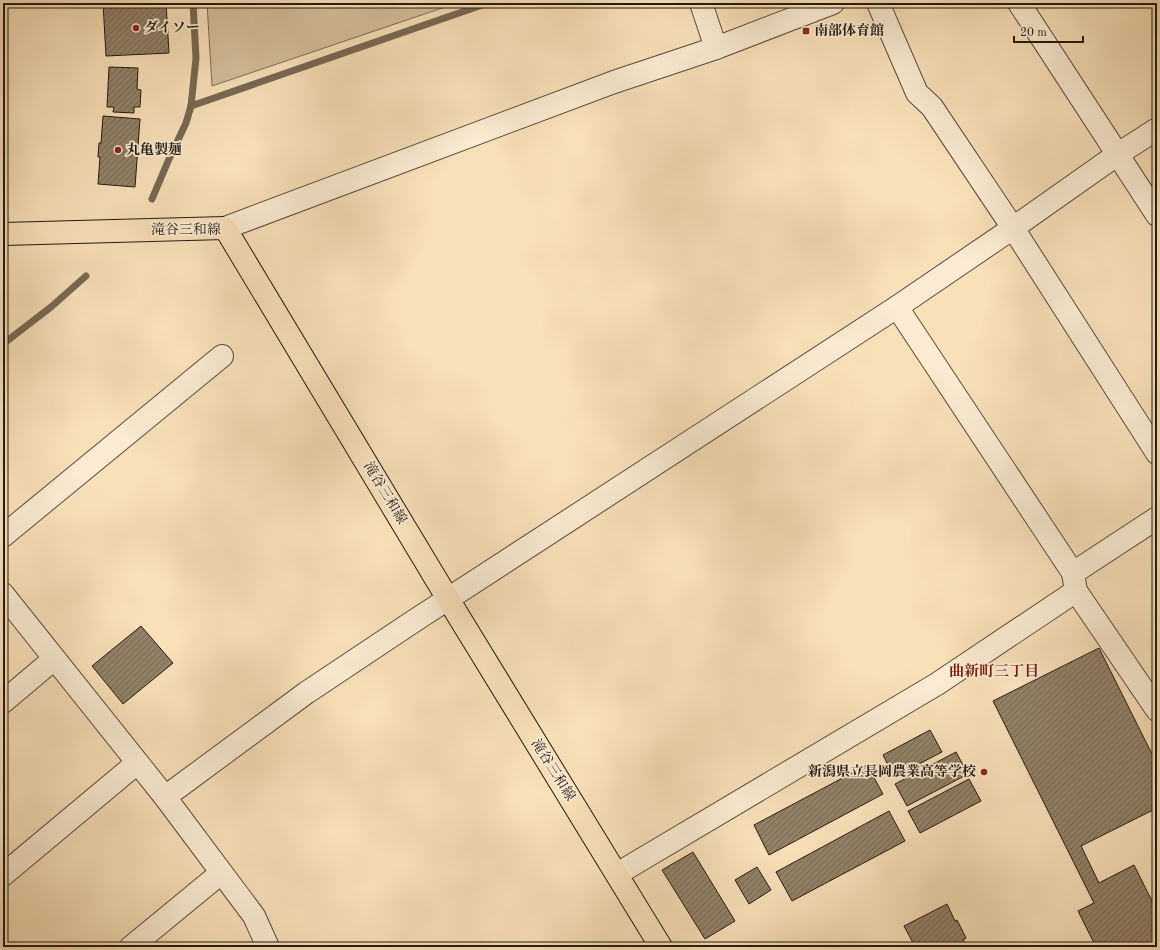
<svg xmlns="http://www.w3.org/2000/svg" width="1160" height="950" viewBox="0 0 1160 950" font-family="'Old Standard TT','Noto Serif JP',serif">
	<defs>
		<pattern id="building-hatch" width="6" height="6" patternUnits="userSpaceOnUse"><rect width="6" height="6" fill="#928168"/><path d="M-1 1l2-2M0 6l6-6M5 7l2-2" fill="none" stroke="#776954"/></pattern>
	</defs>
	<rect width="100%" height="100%" fill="#f8e0b9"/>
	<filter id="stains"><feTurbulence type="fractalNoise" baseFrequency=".005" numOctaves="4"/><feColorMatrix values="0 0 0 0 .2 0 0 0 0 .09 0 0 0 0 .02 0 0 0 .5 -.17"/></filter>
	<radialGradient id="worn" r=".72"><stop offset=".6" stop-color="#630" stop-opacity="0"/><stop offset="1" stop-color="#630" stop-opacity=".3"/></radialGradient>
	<!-- pitch -->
	<path fill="#d4be9c" stroke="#7c6c56" d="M 207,3 L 457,3 L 212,86 Z"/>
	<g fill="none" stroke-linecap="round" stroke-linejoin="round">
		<!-- stream -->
		<g stroke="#786954" stroke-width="7">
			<path d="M 191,106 L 488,3"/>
			<path d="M 152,199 L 169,159 L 186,123 L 191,106 L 196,58 L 193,3"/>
			<path d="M 3,344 L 51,307 L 86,276"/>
		</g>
	</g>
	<!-- building -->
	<g fill="url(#building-hatch)" stroke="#231a11">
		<path d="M 103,3 L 166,3 L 169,53 L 106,56 Z"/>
		<path d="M 109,67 L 138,68 L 137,89 L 141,90 L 140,107 L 134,107 L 134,113 L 113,112 L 114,107 L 107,107 Z"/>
		<path d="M 103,116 L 140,119 L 135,187 L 98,184 L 100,157 L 98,157 L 99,143 L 101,143 Z"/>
		<path d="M 141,626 L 173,663 L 123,704 L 92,666 Z"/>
		<path d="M 1099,648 L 1157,764 L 1157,808 L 1081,846 L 1099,883 L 1134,865 L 1157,911 L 1157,947 L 1096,947 L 1078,911 L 1094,903 L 993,701 Z"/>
		<path d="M 930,730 L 942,752 L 894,777 L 883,755 Z"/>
		<path d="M 956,752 L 968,774 L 907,806 L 895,784 Z"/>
		<path d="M 867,765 L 883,794 L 769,855 L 754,825 Z"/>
		<path d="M 969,779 L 981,801 L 920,833 L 908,811 Z"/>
		<path d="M 889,811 L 905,841 L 792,901 L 776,872 Z"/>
		<path d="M 693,852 L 735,921 L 705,939 L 662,870 Z"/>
		<path d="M 757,867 L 771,890 L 749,904 L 735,880 Z"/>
		<path d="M 947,904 L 955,921 L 957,920 L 966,938 L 963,940 L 967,947 L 918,947 L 915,942 L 913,943 L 904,926 Z"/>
	</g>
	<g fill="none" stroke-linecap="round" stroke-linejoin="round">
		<!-- minor casing -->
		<g stroke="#584c3b" stroke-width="24">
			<g id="minor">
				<path d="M 701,3 L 716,48"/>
				<path d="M 878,3 L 917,93 L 932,107 L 1013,228 L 1157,453"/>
				<path d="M 1019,3 L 1157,215"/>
				<path d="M 225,228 L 614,82 L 716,48 L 833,3"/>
				<path d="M 897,307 L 1073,573 L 1076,591 L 1157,710"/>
				<path d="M 3,536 L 222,356"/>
				<path d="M 1073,573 L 1157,518"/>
				<path d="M 3,594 L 165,797 L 254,916 L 268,947"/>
				<path d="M 3,702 L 54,659"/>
				<path d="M 165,797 L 306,693 L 414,621 L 897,307 L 1013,228 L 1118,154 L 1157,129"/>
				<path d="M 617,874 L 937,684 L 1076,591"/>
				<path d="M 3,875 L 137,763"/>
				<path d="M 131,947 L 221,873"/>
			</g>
		</g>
		<!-- major casing -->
		<g stroke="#231a11" stroke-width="24">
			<path id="major" d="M 3,234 L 225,228 L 448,599 L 661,947"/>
		</g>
		<!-- minor -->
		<use href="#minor" stroke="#faebd2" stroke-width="22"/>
		<!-- major -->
		<use href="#major" stroke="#f8e0b9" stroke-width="22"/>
	</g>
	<!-- markers -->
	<g fill="#8f2418" stroke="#faebd2" stroke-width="1.5">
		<circle cx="136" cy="28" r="4"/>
		<rect x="802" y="27" width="8" height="8" rx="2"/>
		<circle cx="118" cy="150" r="4"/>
		<circle cx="984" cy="772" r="4"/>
	</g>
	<g text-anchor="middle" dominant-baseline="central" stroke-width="3.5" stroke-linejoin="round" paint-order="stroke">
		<!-- poi labels -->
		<g font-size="14" font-weight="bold" fill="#231a11" stroke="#faebd2" text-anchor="start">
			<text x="144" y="28">ダイソー</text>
			<text x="814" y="31">南部体育館</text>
			<text x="126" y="150">丸亀製麺</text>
			<text x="976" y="772" text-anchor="end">新潟県立長岡農業高等学校</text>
		</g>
		<!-- street labels -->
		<g font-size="14" fill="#231a11" stroke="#faebd2">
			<text x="186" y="230">滝谷三和線</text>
			<text transform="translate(385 493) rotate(59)">滝谷三和線</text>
			<text transform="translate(553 770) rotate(58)">滝谷三和線</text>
		</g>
		<!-- neighbourhood labels -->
		<g font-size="15" font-weight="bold" fill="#7a1f14" stroke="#faebd2">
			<text x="994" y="672">曲新町三丁目</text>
		</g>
	</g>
	<!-- margin -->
	<rect width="1160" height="950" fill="none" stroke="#f8e0b9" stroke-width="16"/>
	<rect x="4" y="4" width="1152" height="942" fill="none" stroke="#231a11" stroke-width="2"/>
	<rect x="8" y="8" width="1144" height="934" fill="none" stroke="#231a11"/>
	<!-- scale -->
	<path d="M1014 36v6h69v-6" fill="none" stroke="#231a11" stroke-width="2"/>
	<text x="1020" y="36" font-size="12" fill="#231a11" stroke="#faebd2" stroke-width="3" paint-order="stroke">20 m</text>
	<rect width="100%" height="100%" filter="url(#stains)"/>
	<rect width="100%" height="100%" fill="url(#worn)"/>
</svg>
